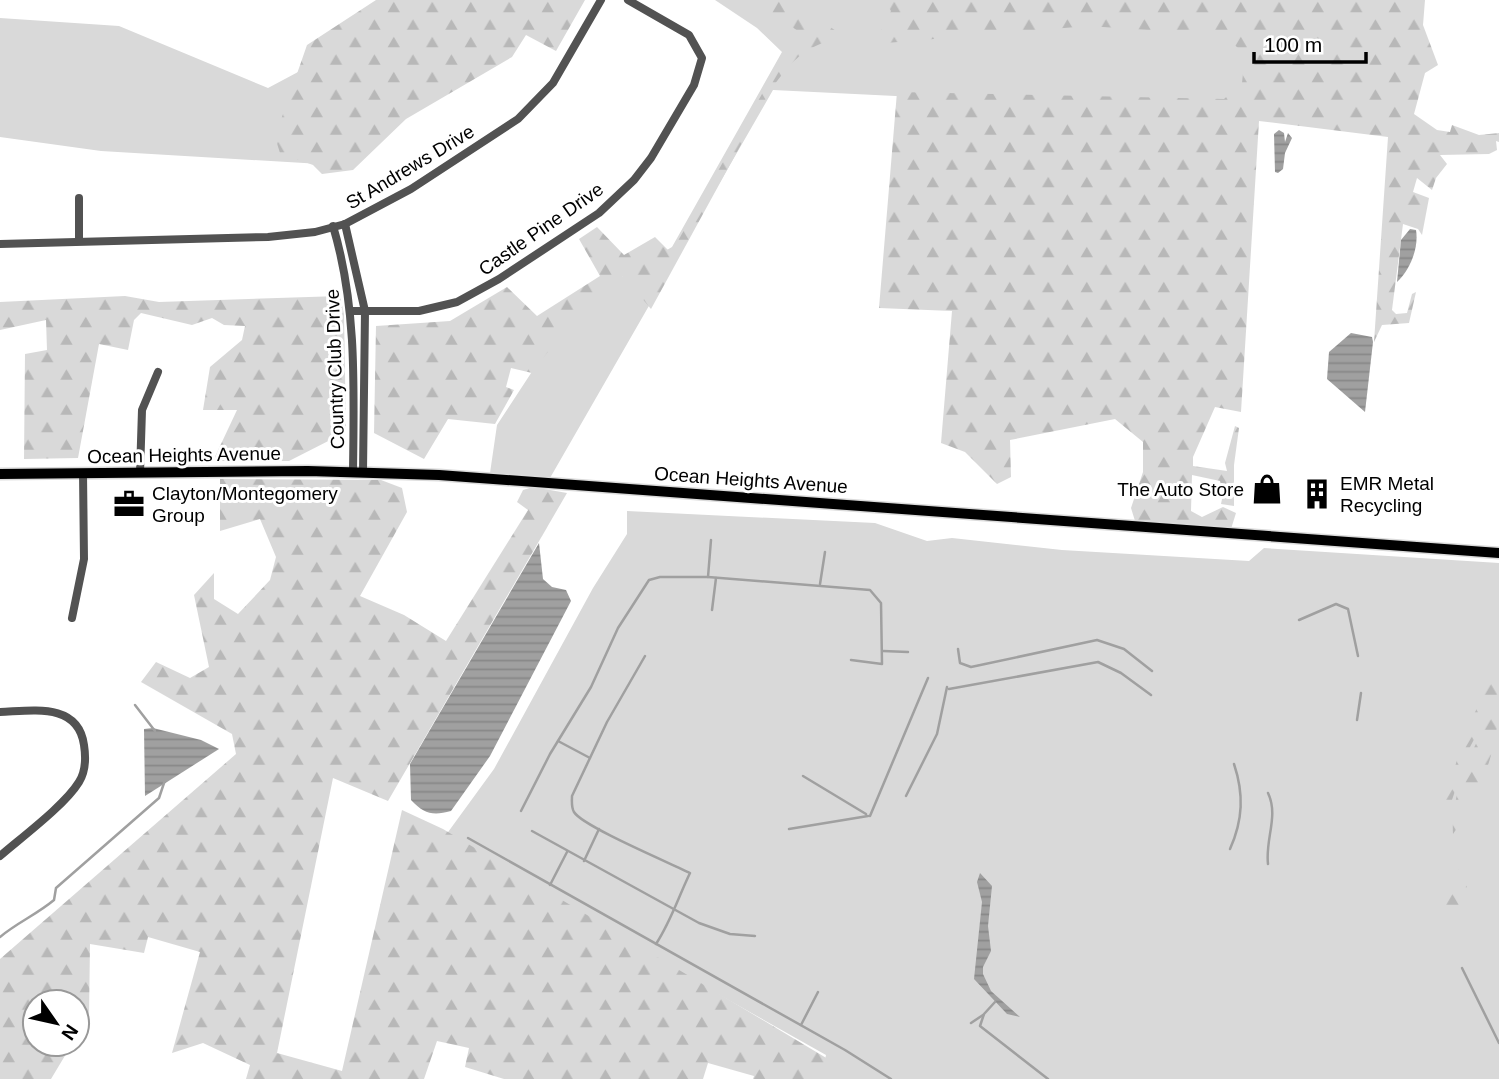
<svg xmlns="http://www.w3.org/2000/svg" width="1499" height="1079" viewBox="0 0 1499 1079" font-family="Arial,sans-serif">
	<defs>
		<pattern id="forest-firs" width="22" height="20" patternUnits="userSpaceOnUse" patternTransform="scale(1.75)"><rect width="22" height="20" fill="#d9d9d9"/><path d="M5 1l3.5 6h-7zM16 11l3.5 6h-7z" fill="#b8b8b8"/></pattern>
		<pattern id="water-rules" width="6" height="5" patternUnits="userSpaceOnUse" patternTransform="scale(1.75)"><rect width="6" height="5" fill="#a0a0a0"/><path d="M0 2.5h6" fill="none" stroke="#888"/></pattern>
	</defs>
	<rect width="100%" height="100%" fill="#fff"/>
	<!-- green -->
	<g fill="#d9d9d9">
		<path d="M 715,0 L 1269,0 L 1261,114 L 773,90 L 550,478 L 490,473 L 497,425 L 577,303 L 672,247 L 782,52 L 757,28 Z"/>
		<path d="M 0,18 L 119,26 L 268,88 L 390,23 L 321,164 L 101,151 L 0,137 Z"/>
		<path d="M 627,511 L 875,523 L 927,541 L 952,538 L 1062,550 L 1249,561 L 1264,548 L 1499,563 L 1499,1079 L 821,1079 L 826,1055 L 443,839 L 494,769 L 593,588 L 627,534 Z"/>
	</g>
	<!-- forest -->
	<g fill="url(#forest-firs)">
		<path d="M 376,0 L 585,0 L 556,51 L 526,35 L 512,57 L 406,119 L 353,170 L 322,174 L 313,165 L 280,153 L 275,137 L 307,45 Z"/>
		<path d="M 753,0 L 790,0 L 845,37 C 807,44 794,58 772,88 L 651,309 L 623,276 L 562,333 L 532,373 L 511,368 L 506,387 L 514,390 L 495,424 L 448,419 L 424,459 L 374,433 L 376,326 L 450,321 L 507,287 L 537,316 L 600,276 L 579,239 L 597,227 L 624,255 L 655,237 L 671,253 L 798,31 Z"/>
		<path d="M 884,0 L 1425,0 L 1423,25 L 1438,65 L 1425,73 L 1414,114 L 1437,130 L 1450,132 L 1452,125 L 1479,135 L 1499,133 L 1499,142 L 1496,141 L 1497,150 L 1489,154 L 1440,155 L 1447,164 L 1436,178 L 1432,190 L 1417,178 L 1413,192 L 1429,198 L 1422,235 L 1418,229 L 1403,224 L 1392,310 L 1396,314 L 1407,313 L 1412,294 L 1416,292 L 1409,323 L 1382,325 L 1374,342 L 1388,137 L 1259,121 L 1241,412 L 1215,407 L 1193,457 L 1193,466 L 1227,471 L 1225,463 L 1235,426 L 1239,428 L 1234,465 L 1234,506 L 1221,504 L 1223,494 L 1220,481 L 1192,475 L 1191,511 L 1202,517 L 1223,507 L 1236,513 L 1231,529 L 1135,521 L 1131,508 L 1143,472 L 1143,442 L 1115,419 L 1010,440 L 1011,477 L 997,484 L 965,452 L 941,443 L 952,311 L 879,308 L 897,92 L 1224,99 L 1242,83 L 1245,54 L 1223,35 L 1088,26 L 874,44 L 891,11 Z"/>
		<path d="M 125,296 L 159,302 L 340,296 L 344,314 L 346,432 L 289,461 L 213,461 L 237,410 L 203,410 L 210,367 L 242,340 L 245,326 L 224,325 L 212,318 L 192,325 L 141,313 L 134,320 L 128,350 L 99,344 L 78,458 L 24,459 L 25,354 L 47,350 L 46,320 L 0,330 L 0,302 Z"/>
		<path d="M 220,479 L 381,480 L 402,488 L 407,512 L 360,596 L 404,615 L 446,641 L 528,510 L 517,502 L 523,490 L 533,487 L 567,493 L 388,801 L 333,778 L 277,1053 L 342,1071 L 402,810 L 443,829 L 828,1059 L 822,1079 L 753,1079 L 754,1076 L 708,1063 L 703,1079 L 504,1079 L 465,1067 L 469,1048 L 437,1041 L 424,1079 L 246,1079 L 250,1065 L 203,1043 L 172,1053 L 200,952 L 148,937 L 144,953 L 90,944 L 89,1018 L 77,1037 L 77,1002 L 35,1002 L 35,1044 L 72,1044 L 51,1079 L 0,1079 L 0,959 L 236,754 L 232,734 L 141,682 L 156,662 L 190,678 L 209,667 L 194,595 L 214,573 L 214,599 L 238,614 L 270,580 L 276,557 L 260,519 L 220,531 Z"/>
		<path d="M 1499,666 L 1499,692 L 1470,747 L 1438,841 L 1436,839 C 1451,775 1465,723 1499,666 Z"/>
		<path d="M 1499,701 C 1499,748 1480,795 1453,834 C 1450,789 1477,739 1499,701 Z"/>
		<path d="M 1468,859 L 1470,865 L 1466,885 L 1474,905 L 1469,914 L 1455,916 L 1445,912 L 1443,905 L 1463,860 Z"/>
	</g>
	<!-- water -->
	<g fill="url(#water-rules)">
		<path d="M 1279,130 L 1284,133 L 1285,142 L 1288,133 L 1292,138 L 1285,153 L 1283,169 L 1278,173 L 1275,172 L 1274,134 Z"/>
		<path d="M 1410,229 L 1416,230 C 1419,248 1410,270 1397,282 L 1401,240 Z"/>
		<path d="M 1351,333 L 1372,337 L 1373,342 L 1365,412 L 1327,379 L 1329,352 Z"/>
		<path d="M 539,543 L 543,579 L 552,587 L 566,590 L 571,601 L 490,756 L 451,811 C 433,816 424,814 411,800 L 410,764 Z"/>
		<path d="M 153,728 L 201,740 L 219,749 L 145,796 L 144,729 Z"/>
		<path d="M 980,873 L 992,886 L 988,926 L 991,951 L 983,967 L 983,974 L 991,991 L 1020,1017 L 1007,1014 L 974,979 L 982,902 L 977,882 Z"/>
	</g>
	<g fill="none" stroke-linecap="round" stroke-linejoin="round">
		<!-- stream -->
		<g stroke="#a0a0a0" stroke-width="2.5">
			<path d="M 708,577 L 711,540"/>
			<path d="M 820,584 L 825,552"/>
			<path d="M 712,610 L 716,578"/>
			<path d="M 1299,620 L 1336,604 L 1348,609 L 1358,656"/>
			<path d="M 958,649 L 960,663 L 971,667 L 1097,640 L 1124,649 L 1152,671"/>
			<path d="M 883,651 L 908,652"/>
			<path d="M 645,656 L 607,722 L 572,796 C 572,801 571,807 574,812 C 582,826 670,863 690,873 C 678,898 671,921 656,944"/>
			<path d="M 949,689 L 1098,662 L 1121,673 L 1151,695"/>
			<path d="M 135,705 L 155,731"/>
			<path d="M 1357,720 L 1361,693"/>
			<path d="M 558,741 L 590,758"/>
			<path d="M 803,776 L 866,814"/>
			<path d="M 1268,793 C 1279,816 1265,839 1268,864"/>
			<path d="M 906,796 L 937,734 L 947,687"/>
			<path d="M 521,811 L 550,754 L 591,687 L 618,628 L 649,580 L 660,577 L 708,577 L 870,590 L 881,603 L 882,664 L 851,660"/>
			<path d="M 870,816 L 928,678"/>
			<path d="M 789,829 L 868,816"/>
			<path d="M 532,831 L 699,923 L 730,934 L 755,936"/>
			<path d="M 468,838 L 845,1050 L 891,1079"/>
			<path d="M 1230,849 C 1243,820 1244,794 1234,764"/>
			<path d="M 584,861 L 599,829"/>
			<path d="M 550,885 L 567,852"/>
			<path d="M 0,937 C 18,922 36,915 54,900 L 56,888 L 159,798 L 165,780"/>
			<path d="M 1462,968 L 1499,1043"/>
			<path d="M 995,1002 L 984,1014 L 980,1026 L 1048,1079"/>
			<path d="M 971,1023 L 983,1015"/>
			<path d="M 801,1025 L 818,992"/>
		</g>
		<!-- major casing -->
		<g stroke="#dbdbdb" stroke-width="13">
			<path id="major" d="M 0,474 L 308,471 L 439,475 L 1499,553"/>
		</g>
		<!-- minor -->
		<g stroke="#525252" stroke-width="8">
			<path d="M 79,198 L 79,241"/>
			<path d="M 345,224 L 365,311 L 363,471"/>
			<path d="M 333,226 C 357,306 354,388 353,471"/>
			<path d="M 0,244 L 268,237 L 315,232 L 345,224 L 411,189 L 518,119 L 553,83 L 601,0"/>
			<path d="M 352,311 L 419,311 L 457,302 L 499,279 L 599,213 L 634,180 L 651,158 L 694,85 L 702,58 L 689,35 L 628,0"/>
			<path d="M 140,473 L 142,410 L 158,372"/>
			<path d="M 72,618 L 84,559 L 83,473"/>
			<path d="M 0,712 C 32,711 78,702 84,745 C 86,758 86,771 79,782 C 65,805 22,837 0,856"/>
		</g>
		<!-- major -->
		<use href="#major" stroke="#000" stroke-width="10"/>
	</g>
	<!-- icons -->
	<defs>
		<g id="shop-bare" transform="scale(2.415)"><path d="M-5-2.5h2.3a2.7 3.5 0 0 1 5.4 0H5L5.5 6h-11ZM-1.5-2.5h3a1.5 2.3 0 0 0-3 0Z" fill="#000" stroke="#fff" stroke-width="2.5" paint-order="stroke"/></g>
		<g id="building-bare" transform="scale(2.415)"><path d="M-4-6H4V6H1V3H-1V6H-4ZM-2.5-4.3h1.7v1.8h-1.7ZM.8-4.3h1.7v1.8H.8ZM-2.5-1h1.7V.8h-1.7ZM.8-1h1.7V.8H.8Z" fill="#000" stroke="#fff" stroke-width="2.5" paint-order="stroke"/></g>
		<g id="office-bare" transform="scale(2.415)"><path d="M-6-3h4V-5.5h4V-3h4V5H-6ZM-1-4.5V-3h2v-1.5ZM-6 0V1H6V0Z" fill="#000" stroke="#fff" stroke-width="2.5" paint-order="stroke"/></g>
	</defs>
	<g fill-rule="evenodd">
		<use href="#shop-bare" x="1267" y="489"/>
		<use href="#building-bare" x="1317" y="494"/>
		<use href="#office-bare" x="129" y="504"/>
	</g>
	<g text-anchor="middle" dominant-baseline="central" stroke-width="6" stroke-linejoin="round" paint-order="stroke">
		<!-- street labels -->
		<g font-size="19" fill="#000" stroke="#fff">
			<text transform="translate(410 167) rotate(-31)">St Andrews Drive</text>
			<text transform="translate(541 229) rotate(-35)">Castle Pine Drive</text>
			<text transform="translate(335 369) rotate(-92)">Country Club Drive</text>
			<text transform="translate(184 455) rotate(-1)">Ocean Heights Avenue</text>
			<text transform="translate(751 480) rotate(4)">Ocean Heights Avenue</text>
		</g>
		<!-- poi labels -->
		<g font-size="19" fill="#000" stroke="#fff" text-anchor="start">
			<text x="1340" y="483">EMR Metal<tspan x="1340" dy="22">Recycling</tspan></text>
			<text x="1244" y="489" text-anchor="end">The Auto Store</text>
			<text x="152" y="493">Clayton/Montegomery<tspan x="152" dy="22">Group</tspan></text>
		</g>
	</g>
	<!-- north arrow -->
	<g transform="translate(56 1023) rotate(124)"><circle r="33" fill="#ffffff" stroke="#999999" stroke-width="2"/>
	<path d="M0-5L12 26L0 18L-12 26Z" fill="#000000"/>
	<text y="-10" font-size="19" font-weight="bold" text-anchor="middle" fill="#000000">N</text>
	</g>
	<!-- scale -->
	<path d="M1254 52v10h112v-10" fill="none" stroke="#000000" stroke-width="3.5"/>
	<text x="1264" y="52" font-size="21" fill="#000000" stroke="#ffffff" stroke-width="5" paint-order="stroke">100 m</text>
</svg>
